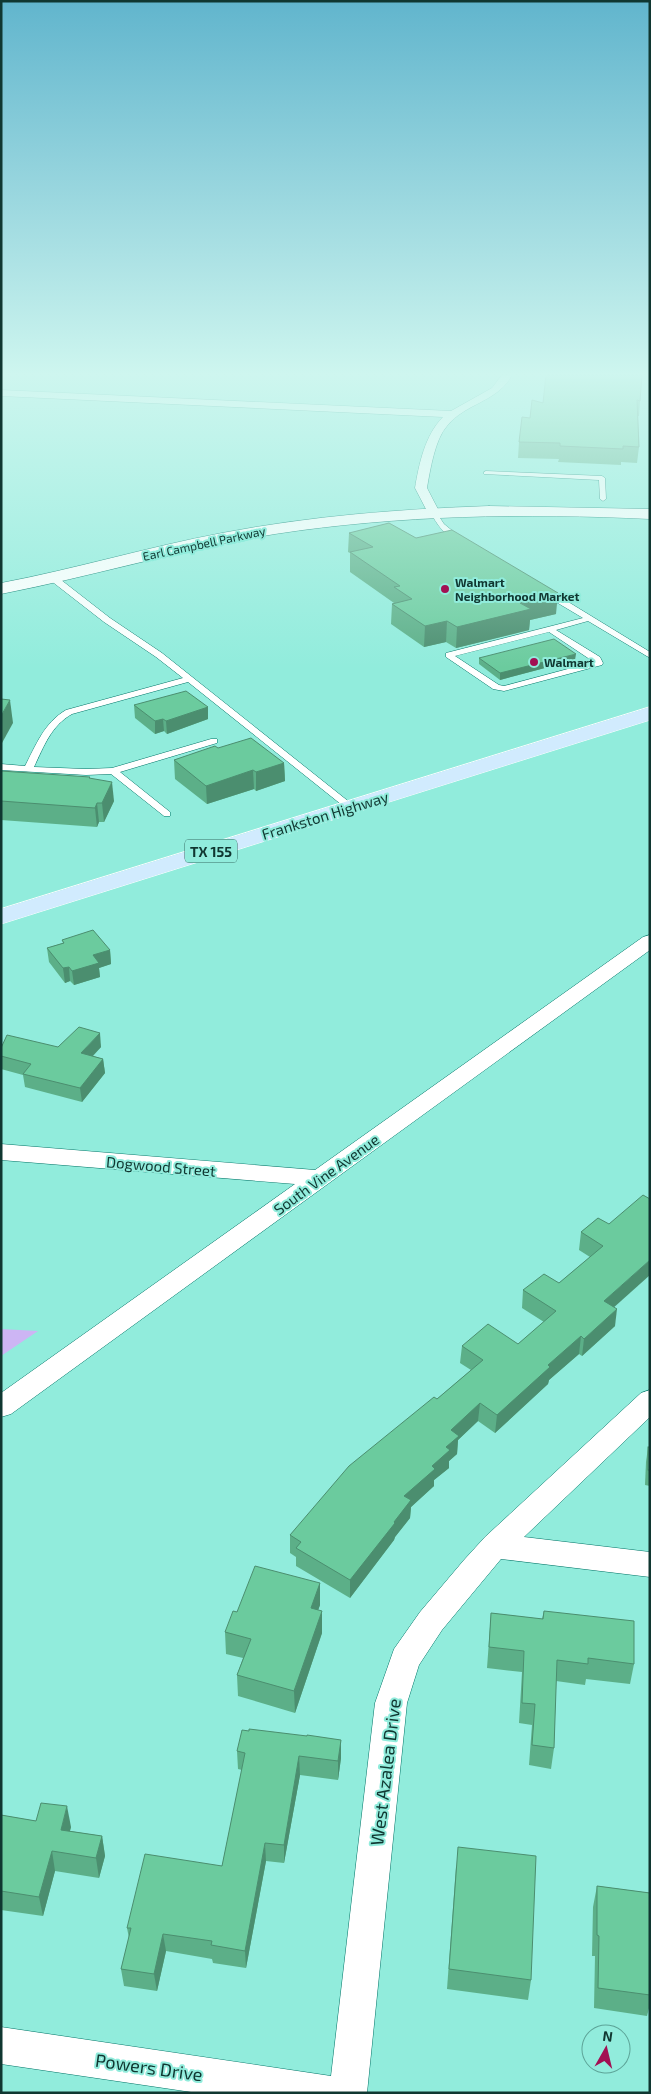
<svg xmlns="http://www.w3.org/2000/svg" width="651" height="2094" viewBox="0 0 651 2094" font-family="'Exo 2',sans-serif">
	<rect width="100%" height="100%" fill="#91ecdc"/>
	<!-- green -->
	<path fill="#cdb5f4" d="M 1,1329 L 38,1331 L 1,1356 Z"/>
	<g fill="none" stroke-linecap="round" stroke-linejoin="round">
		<!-- service casing -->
		<g stroke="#007467" stroke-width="1">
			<g id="service">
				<path d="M 486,471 L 602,476 L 605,478 L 606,499 L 603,501 L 600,499 L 599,480 L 484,474 L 484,472 Z"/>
				<path d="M 432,512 L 436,512 L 444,524 L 460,537 L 460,539 C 447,540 436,523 431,513 Z"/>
				<path d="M 50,576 L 56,576 L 110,618 L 162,653 L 353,805 L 353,809 L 347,809 L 188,682 L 72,714 C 51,726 44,746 34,767 L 86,769 L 112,768 L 211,739 L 217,739 L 217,743 L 120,772 L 170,812 L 170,816 L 164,816 L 111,774 L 86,775 L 1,770 L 1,764 L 25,766 C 36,745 44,723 66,710 L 183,678 L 156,657 L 104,622 L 50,580 Z"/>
				<path d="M 541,589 L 547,589 L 650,652 L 650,658 L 588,621 L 556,630 L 600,657 L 603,663 L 602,665 L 504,691 L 493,689 L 446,657 L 446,653 L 583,618 L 541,593 ZM 549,632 L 594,662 L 504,686 L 499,685 L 455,656 Z"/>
			</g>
		</g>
		<!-- minor casing -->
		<g stroke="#007467" stroke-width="1">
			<g id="minor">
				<path d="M 502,375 L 512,375 C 498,402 465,403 447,426 C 435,439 430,471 427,488 L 440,513 L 434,517 L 428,513 L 415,488 C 419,464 425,435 443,417 L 1,396 L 1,390 L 451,411 L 492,388 Z"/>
				<path d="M 650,935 L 650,950 L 11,1414 L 1,1417 L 1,1393 L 295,1184 L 1,1160 L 1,1144 L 315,1170 L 643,937 Z"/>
				<path d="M 650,1390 L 650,1417 L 524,1537 L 650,1552 L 650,1577 L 501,1559 L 442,1630 L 419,1665 L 407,1703 L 367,2093 L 198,2093 L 1,2064 L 1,2027 L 331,2076 L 375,1703 L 394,1649 L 420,1612 L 464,1560 L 485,1537 L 641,1393 Z"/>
			</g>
		</g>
		<!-- secondary casing -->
		<g stroke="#007467" stroke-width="1">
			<path id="secondary" d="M 489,506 L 650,509 L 650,519 C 525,513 399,515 275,534 C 183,549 93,576 1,594 L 1,583 C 75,569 148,547 222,533 C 311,516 400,509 489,506 Z"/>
		</g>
		<!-- primary casing -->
		<g stroke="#fff" stroke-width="1">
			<path id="primary" d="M 650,707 L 650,720 L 1,924 L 1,909 Z"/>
		</g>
		<!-- service -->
		<use href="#service" fill="#fff" fill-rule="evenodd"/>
		<!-- minor -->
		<use href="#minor" fill="#fff" fill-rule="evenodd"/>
		<!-- secondary -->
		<use href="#secondary" fill="#fff" fill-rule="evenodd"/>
		<!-- primary -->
		<use href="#primary" fill="#d1ebfe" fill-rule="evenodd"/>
	</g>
	<!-- wall -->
	<g fill="#5caf88">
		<path d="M 640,401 L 639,416 L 638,416 L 639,447 L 637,463 L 621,462 L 621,465 L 558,462 L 559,459 L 518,458 L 519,442 L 530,418 L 543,403 Z"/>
		<path d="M 349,533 L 416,538 L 556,614 L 530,620 L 529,630 L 456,648 L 446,642 L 424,647 L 391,624 L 392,604 L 394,603 L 350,572 L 350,553 L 348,552 Z"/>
		<path d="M 479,658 L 575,660 L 500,680 L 479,664 Z"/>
		<path d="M 134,705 L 208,707 L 208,719 L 167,734 L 164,731 L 155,734 L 135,718 Z"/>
		<path d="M 218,748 L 284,763 L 285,781 L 256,791 L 254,789 L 207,804 L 175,779 L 174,760 Z"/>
		<path d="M 1,771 L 90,779 L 114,801 L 104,822 L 99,822 L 97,827 L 1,820 Z"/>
		<path d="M 62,940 L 110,950 L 111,964 L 99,968 L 100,977 L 74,985 L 70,981 L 65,983 L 49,962 L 47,948 L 63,943 Z"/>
		<path d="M 101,1047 L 93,1056 L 103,1059 L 105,1073 L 82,1102 L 25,1087 L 23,1075 L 1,1069 L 1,1048 Z"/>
		<path d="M 598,1218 L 614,1307 L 615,1326 L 582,1356 L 579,1354 L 549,1380 L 548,1384 L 495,1433 L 478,1421 L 458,1440 L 457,1454 L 449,1461 L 449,1468 L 434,1480 L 434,1486 L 411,1507 L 410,1518 L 395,1537 L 394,1540 L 350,1598 L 296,1566 L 296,1557 L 290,1553 L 290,1535 L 437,1399 L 471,1370 L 460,1363 L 462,1346 L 518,1344 L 544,1322 L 522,1308 L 523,1290 L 559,1283 L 590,1257 L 579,1250 L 581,1232 Z"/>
		<path d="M 648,1447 L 650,1447 L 650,1486 L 645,1485 L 646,1462 Z"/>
		<path d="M 320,1583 L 320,1605 L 318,1610 L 322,1633 L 295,1713 L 238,1696 L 237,1675 L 243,1658 L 226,1654 L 225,1632 L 237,1612 Z"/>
		<path d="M 544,1611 L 634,1664 L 630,1684 L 586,1679 L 585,1685 L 556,1681 L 554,1748 L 551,1769 L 529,1765 L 532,1725 L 519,1723 L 522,1672 L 487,1668 L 491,1613 L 542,1619 Z"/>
		<path d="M 307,1736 L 341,1740 L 341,1758 L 338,1780 L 300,1775 L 284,1863 L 266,1861 L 246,1968 L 213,1963 L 212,1959 L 166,1951 L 157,1991 L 124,1986 L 121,1969 L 129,1938 L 127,1928 L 222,1866 L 242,1770 L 238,1769 L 237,1751 Z"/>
		<path d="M 1,1815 L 71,1827 L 70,1831 L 102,1836 L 105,1856 L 99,1878 L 55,1871 L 43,1916 L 1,1910 Z"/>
		<path d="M 456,1867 L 531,1980 L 528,2000 L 447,1989 Z"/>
		<path d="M 597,1886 L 650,1893 L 650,2004 L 647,2016 L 594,2008 L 595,1956 L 592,1956 L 593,1907 Z"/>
	</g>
	<!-- shaded-wall -->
	<g fill="#4b8e6f">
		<path d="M 558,593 L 556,614 L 530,620 L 529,630 L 456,648 L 457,627 L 520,603 Z"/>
		<path d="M 447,621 L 446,642 L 424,647 L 425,626 Z"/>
		<path d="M 576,654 L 575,660 L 500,680 L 500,673 Z"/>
		<path d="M 10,700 L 13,723 L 2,743 L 1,716 Z"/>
		<path d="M 208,707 L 208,719 L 167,734 L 166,721 Z"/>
		<path d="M 163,719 L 164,731 L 155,734 L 155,721 Z"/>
		<path d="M 284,763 L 285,781 L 256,791 L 256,772 Z"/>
		<path d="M 253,770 L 254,789 L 207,804 L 206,786 Z"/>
		<path d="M 112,782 L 114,801 L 104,822 L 102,803 Z"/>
		<path d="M 97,803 L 99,822 L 97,827 L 95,808 Z"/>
		<path d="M 110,950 L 111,964 L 99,968 L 100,977 L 74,985 L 72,971 L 93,955 Z"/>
		<path d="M 69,967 L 70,981 L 65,983 L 63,968 Z"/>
		<path d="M 100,1033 L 101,1047 L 82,1067 L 81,1053 Z"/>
		<path d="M 103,1059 L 105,1073 L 82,1102 L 80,1088 Z"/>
		<path d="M 650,1260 L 650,1275 L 602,1318 L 604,1301 Z"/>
		<path d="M 617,1309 L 615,1326 L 582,1356 L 584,1339 Z"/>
		<path d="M 581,1336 L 579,1354 L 549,1380 L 548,1384 L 495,1433 L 497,1415 L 548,1365 Z"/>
		<path d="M 480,1403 L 478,1421 L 458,1440 L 457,1454 L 449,1461 L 449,1468 L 434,1480 L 434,1486 L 411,1507 L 410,1518 L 395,1537 L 394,1540 L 350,1598 L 350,1580 L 394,1522 L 404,1496 L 432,1466 L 446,1447 L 451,1430 Z"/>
		<path d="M 320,1583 L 320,1605 L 311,1630 L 311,1608 Z"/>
		<path d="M 322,1611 L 322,1633 L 295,1713 L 294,1691 Z"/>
		<path d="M 341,1740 L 341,1758 L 338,1780 L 338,1761 Z"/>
		<path d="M 299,1756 L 300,1775 L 284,1863 L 284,1845 Z"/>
		<path d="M 67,1806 L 71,1827 L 64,1850 L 61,1830 Z"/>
		<path d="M 102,1836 L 105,1856 L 99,1878 L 96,1858 Z"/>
		<path d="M 265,1843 L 266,1861 L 246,1968 L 245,1951 Z"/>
		<path d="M 52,1851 L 55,1871 L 43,1916 L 39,1897 Z"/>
		<path d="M 163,1934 L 166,1951 L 157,1991 L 154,1974 Z"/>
	</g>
	<!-- building -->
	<g fill="#6bcb9e" stroke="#4b8e6f">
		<path d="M 546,375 L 642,375 L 640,401 L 637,400 L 639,447 L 623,446 L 623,449 L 560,446 L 560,443 L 519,442 L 522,417 L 530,418 L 532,400 L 543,403 Z"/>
		<path d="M 389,523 L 416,538 L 452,530 L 558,593 L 520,603 L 531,609 L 457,627 L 447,621 L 425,626 L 392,604 L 412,599 L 394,587 L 400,586 L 350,552 L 373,547 L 349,533 Z"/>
		<path d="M 554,639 L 576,654 L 500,673 L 479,658 Z"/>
		<path d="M 186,691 L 208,707 L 166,721 L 163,719 L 155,721 L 134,705 Z"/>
		<path d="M 1,699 L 10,700 L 1,716 Z"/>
		<path d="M 251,738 L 284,763 L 256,772 L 253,770 L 206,786 L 174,760 L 215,746 L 218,748 Z"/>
		<path d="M 1,771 L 90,777 L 89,778 L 112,782 L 102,803 L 97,803 L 95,808 L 1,801 Z"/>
		<path d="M 93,930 L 110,950 L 93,955 L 99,963 L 72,971 L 69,967 L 63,968 L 47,948 L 64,943 L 62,940 Z"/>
		<path d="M 79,1027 L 100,1033 L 81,1053 L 103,1059 L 80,1088 L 23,1074 L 31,1064 L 1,1056 L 1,1048 L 7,1035 L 58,1047 Z"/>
		<path d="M 643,1195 L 650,1199 L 650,1260 L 604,1301 L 617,1309 L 584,1339 L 581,1336 L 548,1365 L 550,1367 L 497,1415 L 480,1403 L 451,1430 L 459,1436 L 446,1447 L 450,1450 L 432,1466 L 435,1469 L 404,1496 L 411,1500 L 394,1522 L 395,1523 L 350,1580 L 296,1548 L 301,1542 L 290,1535 L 349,1466 L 434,1397 L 437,1399 L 483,1360 L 462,1346 L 488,1324 L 518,1344 L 556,1311 L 523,1290 L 544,1274 L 559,1283 L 603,1246 L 581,1232 L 598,1218 L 609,1224 Z"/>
		<rect x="648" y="1447" width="2" height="23"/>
		<path d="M 255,1566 L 320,1583 L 311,1608 L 322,1611 L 294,1691 L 237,1675 L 251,1639 L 225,1632 L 233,1611 L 237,1612 Z"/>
		<path d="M 544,1611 L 634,1621 L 634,1664 L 588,1658 L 588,1664 L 557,1660 L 554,1748 L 532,1745 L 535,1704 L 522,1703 L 524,1651 L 489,1647 L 491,1613 L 543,1619 Z"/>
		<path d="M 249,1729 L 307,1736 L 307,1735 L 341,1740 L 338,1761 L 299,1756 L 284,1845 L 265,1843 L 245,1951 L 211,1945 L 212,1941 L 163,1934 L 154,1974 L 121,1969 L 131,1928 L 127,1928 L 145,1854 L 222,1866 L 245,1753 L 237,1751 L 242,1730 L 249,1731 Z"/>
		<path d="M 41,1803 L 67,1806 L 61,1830 L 102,1836 L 96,1858 L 52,1851 L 39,1897 L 1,1891 L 1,1815 L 36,1821 Z"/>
		<path d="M 458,1847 L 536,1856 L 531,1980 L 449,1969 Z"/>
		<path d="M 597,1886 L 650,1893 L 650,1995 L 598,1988 L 599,1936 L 597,1935 Z"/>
	</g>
	<!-- sky -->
	<linearGradient id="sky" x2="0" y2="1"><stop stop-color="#61b5cd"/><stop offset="0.56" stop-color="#cef6ef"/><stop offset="1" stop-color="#cef6ef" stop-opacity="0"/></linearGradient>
	<rect width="651" height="668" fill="url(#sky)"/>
	<!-- markers -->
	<g fill="#a21053" stroke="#91ecdc" stroke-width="2">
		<circle cx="445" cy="589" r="5"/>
		<circle cx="534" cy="662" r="5"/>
	</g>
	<g text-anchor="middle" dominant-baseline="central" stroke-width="4" stroke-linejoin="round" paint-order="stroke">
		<!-- far-street labels -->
		<g font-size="12" fill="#103731" stroke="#91ecdc">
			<text transform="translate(204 543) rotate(-12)">Earl Campbell Parkway</text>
		</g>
		<!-- far-poi labels -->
		<g font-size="12" font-weight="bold" fill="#103731" stroke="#91ecdc" text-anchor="start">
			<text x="455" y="582">Walmart<tspan x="455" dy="14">Neighborhood Market</tspan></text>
			<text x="544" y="662">Walmart</text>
		</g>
		<!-- shield labels -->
		<rect fill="#91ecdc" stroke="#376d64" stroke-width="1" x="185" y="839.5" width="52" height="23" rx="4"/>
		<g font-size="14" font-weight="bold" fill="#103731">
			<text x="211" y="851">TX 155</text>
		</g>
		<!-- street labels -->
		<g font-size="15" fill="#103731" stroke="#91ecdc">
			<text transform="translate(325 815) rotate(-17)">Frankston Highway</text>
			<text transform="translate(161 1166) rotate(5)">Dogwood Street</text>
			<text transform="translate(326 1174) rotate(-36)">South Vine Avenue</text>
		</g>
		<!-- near-street labels -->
		<g font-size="18" fill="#103731" stroke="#91ecdc">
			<text transform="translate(385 1772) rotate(-83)">West Azalea Drive</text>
			<text transform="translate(149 2067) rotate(8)">Powers Drive</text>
		</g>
	</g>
	<!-- border -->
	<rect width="651" height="2094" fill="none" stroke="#103731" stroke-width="5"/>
	<!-- north arrow -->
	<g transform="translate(606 2049) rotate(8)"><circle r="24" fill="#91ecdc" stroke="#5da498"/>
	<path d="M0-4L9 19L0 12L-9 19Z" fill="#a21053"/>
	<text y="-8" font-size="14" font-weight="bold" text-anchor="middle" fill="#103731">N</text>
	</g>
</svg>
